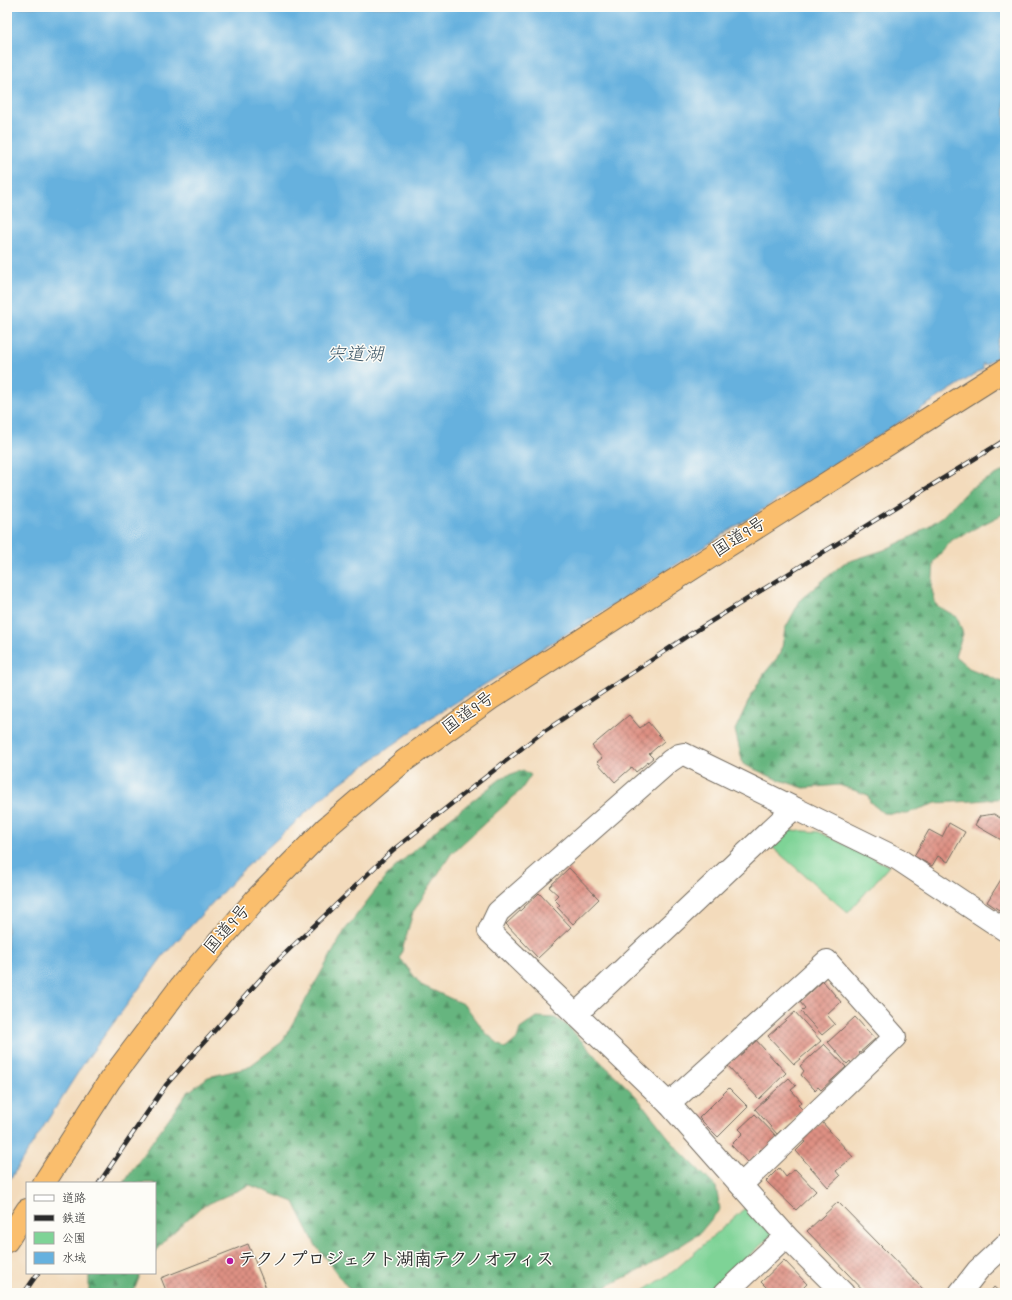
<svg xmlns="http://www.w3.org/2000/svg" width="1012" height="1300" viewBox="0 0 1012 1300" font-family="'Indie Flower','Klee One',sans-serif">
	<defs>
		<pattern id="forest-firs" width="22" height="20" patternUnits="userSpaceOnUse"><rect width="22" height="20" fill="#66b57f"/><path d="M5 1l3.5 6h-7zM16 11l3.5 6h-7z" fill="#549368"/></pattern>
		<pattern id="building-cross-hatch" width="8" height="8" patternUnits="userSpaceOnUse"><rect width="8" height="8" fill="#de9083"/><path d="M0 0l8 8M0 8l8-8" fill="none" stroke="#b4766b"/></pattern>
	</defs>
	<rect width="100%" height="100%" fill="#fdfcf7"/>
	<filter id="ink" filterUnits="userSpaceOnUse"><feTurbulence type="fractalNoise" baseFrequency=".025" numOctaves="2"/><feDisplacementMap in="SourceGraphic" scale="8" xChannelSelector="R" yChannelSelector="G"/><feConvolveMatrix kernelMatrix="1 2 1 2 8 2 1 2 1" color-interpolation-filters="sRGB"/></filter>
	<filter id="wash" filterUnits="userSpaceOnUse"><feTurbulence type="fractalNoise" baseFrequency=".012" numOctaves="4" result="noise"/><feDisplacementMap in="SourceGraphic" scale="16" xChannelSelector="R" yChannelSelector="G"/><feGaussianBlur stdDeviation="0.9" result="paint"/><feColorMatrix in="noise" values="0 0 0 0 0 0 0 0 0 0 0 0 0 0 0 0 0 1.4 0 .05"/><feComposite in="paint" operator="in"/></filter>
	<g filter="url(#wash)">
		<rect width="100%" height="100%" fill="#f3dbbc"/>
		<!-- forest -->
		<g fill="url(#forest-firs)" stroke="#487055">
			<path d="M 1005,470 L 1005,513 L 952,540 L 934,562 L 932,590 L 936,605 L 957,617 L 963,634 L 955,656 L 969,668 L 1005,683 L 1005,798 L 974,801 L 936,803 L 905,814 L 883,813 L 870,802 L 868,795 L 839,785 L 804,788 L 774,778 L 743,764 L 735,730 L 751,696 L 764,674 L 781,653 L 785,629 L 801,599 L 844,563 L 884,550 L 915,535 L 942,517 L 969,489 Z"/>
			<path d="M 523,770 L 531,775 L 521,790 L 451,854 L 413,912 L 400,958 L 421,985 L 465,1005 L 487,1034 L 505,1049 L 517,1039 L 520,1029 L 537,1017 L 555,1018 L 568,1026 L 599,1060 L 635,1095 L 677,1148 L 716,1187 L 720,1209 L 699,1234 L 648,1266 L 607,1286 L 604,1293 L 352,1293 L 316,1246 L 294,1202 L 250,1185 L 201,1207 L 167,1238 L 155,1253 L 155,1183 L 124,1183 L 141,1157 L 187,1093 L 208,1077 L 247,1068 L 282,1042 L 345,930 L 388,874 L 445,822 L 503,777 Z"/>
			<path d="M 89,1273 L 141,1273 L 133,1293 L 89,1293 Z"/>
		</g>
		<!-- park -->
		<g fill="#7ed396" stroke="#547f60">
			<path d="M 789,830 L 819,832 L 889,866 L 848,913 L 772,847 Z"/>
			<path d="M 745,1208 L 773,1234 L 708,1293 L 641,1293 L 675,1270 Z"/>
		</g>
		<!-- water -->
		<path fill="#66b1de" stroke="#486e84" d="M 7,7 L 1005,7 L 1005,324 C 1000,335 995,345 997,357 L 985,365 L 983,363 L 983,369 L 611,606 L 426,721 L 332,789 L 242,871 L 163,956 L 84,1063 L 7,1184 Z"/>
		<g id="blocks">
			<!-- building -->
			<g fill="url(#building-cross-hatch)">
				<path d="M 629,715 L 640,728 L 648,722 L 664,741 L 649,754 L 653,758 L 636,772 L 632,767 L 615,782 L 597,762 L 602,758 L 592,746 Z"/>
				<path d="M 994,814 L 1003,820 L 1005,816 L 1005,842 L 975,825 L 980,816 Z"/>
				<path d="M 949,823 L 965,832 L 948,862 L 938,856 L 932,866 L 914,856 L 929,830 L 942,837 Z"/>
				<path d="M 569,868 L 599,899 L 573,924 L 557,907 L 560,905 L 554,899 L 558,895 L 549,887 Z"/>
				<path d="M 1005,873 L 1005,914 L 987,902 Z"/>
				<path d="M 539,893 L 571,927 L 538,958 L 506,924 Z"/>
				<path d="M 823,981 L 841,1002 L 827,1015 L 835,1024 L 822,1035 L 801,1012 L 805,1008 L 800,1002 Z"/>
				<path d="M 795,1012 L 821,1041 L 794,1064 L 768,1036 Z"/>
				<path d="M 855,1017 L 875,1039 L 859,1053 L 862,1056 L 852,1064 L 850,1061 L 847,1064 L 828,1042 Z"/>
				<path d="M 755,1039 L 786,1073 L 759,1099 L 727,1065 Z"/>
				<path d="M 824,1044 L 846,1067 L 821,1090 L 818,1087 L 815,1090 L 801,1075 L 804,1071 L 800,1066 Z"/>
				<path d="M 789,1078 L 796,1086 L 791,1090 L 802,1102 L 798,1105 L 803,1110 L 777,1134 L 755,1109 Z"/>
				<path d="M 729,1088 L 748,1107 L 718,1137 L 699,1118 Z"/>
				<path d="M 755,1114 L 779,1139 L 765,1153 L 761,1149 L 748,1163 L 731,1145 L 743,1133 L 739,1129 Z"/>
				<path d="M 822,1122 L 853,1157 L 836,1171 L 840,1176 L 828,1187 L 796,1151 L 805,1142 L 802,1139 Z"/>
				<path d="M 779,1168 L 786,1177 L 795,1169 L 816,1191 L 796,1210 L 766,1181 Z"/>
				<path d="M 838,1202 L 926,1292 L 924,1293 L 866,1293 L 807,1231 Z"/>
				<path d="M 248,1244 L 268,1293 L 167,1293 L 161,1278 Z"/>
				<path d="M 784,1260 L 807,1284 L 798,1293 L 772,1293 L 761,1282 Z"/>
				<path d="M 994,1287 L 1001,1293 L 989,1293 Z"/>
			</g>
		</g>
	</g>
	<g filter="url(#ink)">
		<use href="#blocks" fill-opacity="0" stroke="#71695e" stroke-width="1"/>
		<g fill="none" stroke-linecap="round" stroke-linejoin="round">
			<!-- minor casing -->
			<g stroke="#71695e" stroke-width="24">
				<g id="minor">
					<path d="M 576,1014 L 794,808 L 898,859 L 1005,930"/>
					<path d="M 669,1104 L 786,1236 L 725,1293"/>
					<path d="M 741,1185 L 895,1037 L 827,961 L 669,1104 L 489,931 L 498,912 L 670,761 L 679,755 L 684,754 L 794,808"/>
					<path d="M 786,1236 L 843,1293"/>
					<path d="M 960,1293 L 978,1270 L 1005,1245"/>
				</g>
			</g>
			<!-- highway casing -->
			<g stroke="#71695e" stroke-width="24">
				<g id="highway">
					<path d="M 44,1183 L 110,1080 L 184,982 L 255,900 L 327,827 L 404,761 L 490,699 L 715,554 L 1005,370"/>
					<path d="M 7,1241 L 27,1210"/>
				</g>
			</g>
			<!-- minor -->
			<use href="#minor" stroke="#fff" stroke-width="22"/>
			<!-- highway -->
			<use href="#highway" stroke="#fabe6d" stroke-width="22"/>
			<!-- rail casing -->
			<g stroke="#2b2b2b" stroke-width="4.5">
				<g id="rail">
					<path d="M 99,1183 L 166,1085 L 273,965 L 393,850 L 540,734 L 689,635 L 1005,440"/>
					<path d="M 24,1293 L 38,1273"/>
				</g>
			</g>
			<!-- rail -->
			<use href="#rail" stroke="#fdfcf7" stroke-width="3" stroke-dasharray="9" stroke-linecap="butt"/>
		</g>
	</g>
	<!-- markers -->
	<circle fill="#b5179e" stroke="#fdfcf7" stroke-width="1.5" cx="230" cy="1261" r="4"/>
	<g text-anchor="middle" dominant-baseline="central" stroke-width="3" stroke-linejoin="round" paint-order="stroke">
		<!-- street labels -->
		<g font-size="18" fill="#2b2b2b" stroke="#fdfcf7">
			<text transform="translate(740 538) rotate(-32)">国道9号</text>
			<text transform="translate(469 714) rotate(-36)">国道9号</text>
			<text transform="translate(228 930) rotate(-49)">国道9号</text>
		</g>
		<!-- poi labels -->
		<g font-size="18" font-weight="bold" fill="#2b2b2b" stroke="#fdfcf7" text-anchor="start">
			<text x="238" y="1261">テクノプロジェクト湖南テクノオフィス</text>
		</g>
		<!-- water labels -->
		<g font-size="19" font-style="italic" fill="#405a6a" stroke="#fdfcf7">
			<text x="355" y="355">宍道湖</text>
		</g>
	</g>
	<!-- margin -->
	<rect width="1012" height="1300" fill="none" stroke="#fdfcf7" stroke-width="24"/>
	<!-- legend -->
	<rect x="26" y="1182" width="130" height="92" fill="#fdfcf7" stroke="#a9a8a5"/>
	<rect x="34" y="1195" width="20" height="6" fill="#ffffff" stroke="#a9a8a5"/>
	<text x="62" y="1202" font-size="12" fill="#2b2b2b">道路</text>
	<rect x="34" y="1215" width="20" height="6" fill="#2b2b2b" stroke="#a9a8a5"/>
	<text x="62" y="1222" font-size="12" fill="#2b2b2b">鉄道</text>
	<rect x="34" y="1232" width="20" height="12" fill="#7ed396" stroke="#a9a8a5"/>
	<text x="62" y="1242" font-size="12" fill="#2b2b2b">公園</text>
	<rect x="34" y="1252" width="20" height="12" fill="#66b1de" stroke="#a9a8a5"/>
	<text x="62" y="1262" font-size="12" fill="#2b2b2b">水域</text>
</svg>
